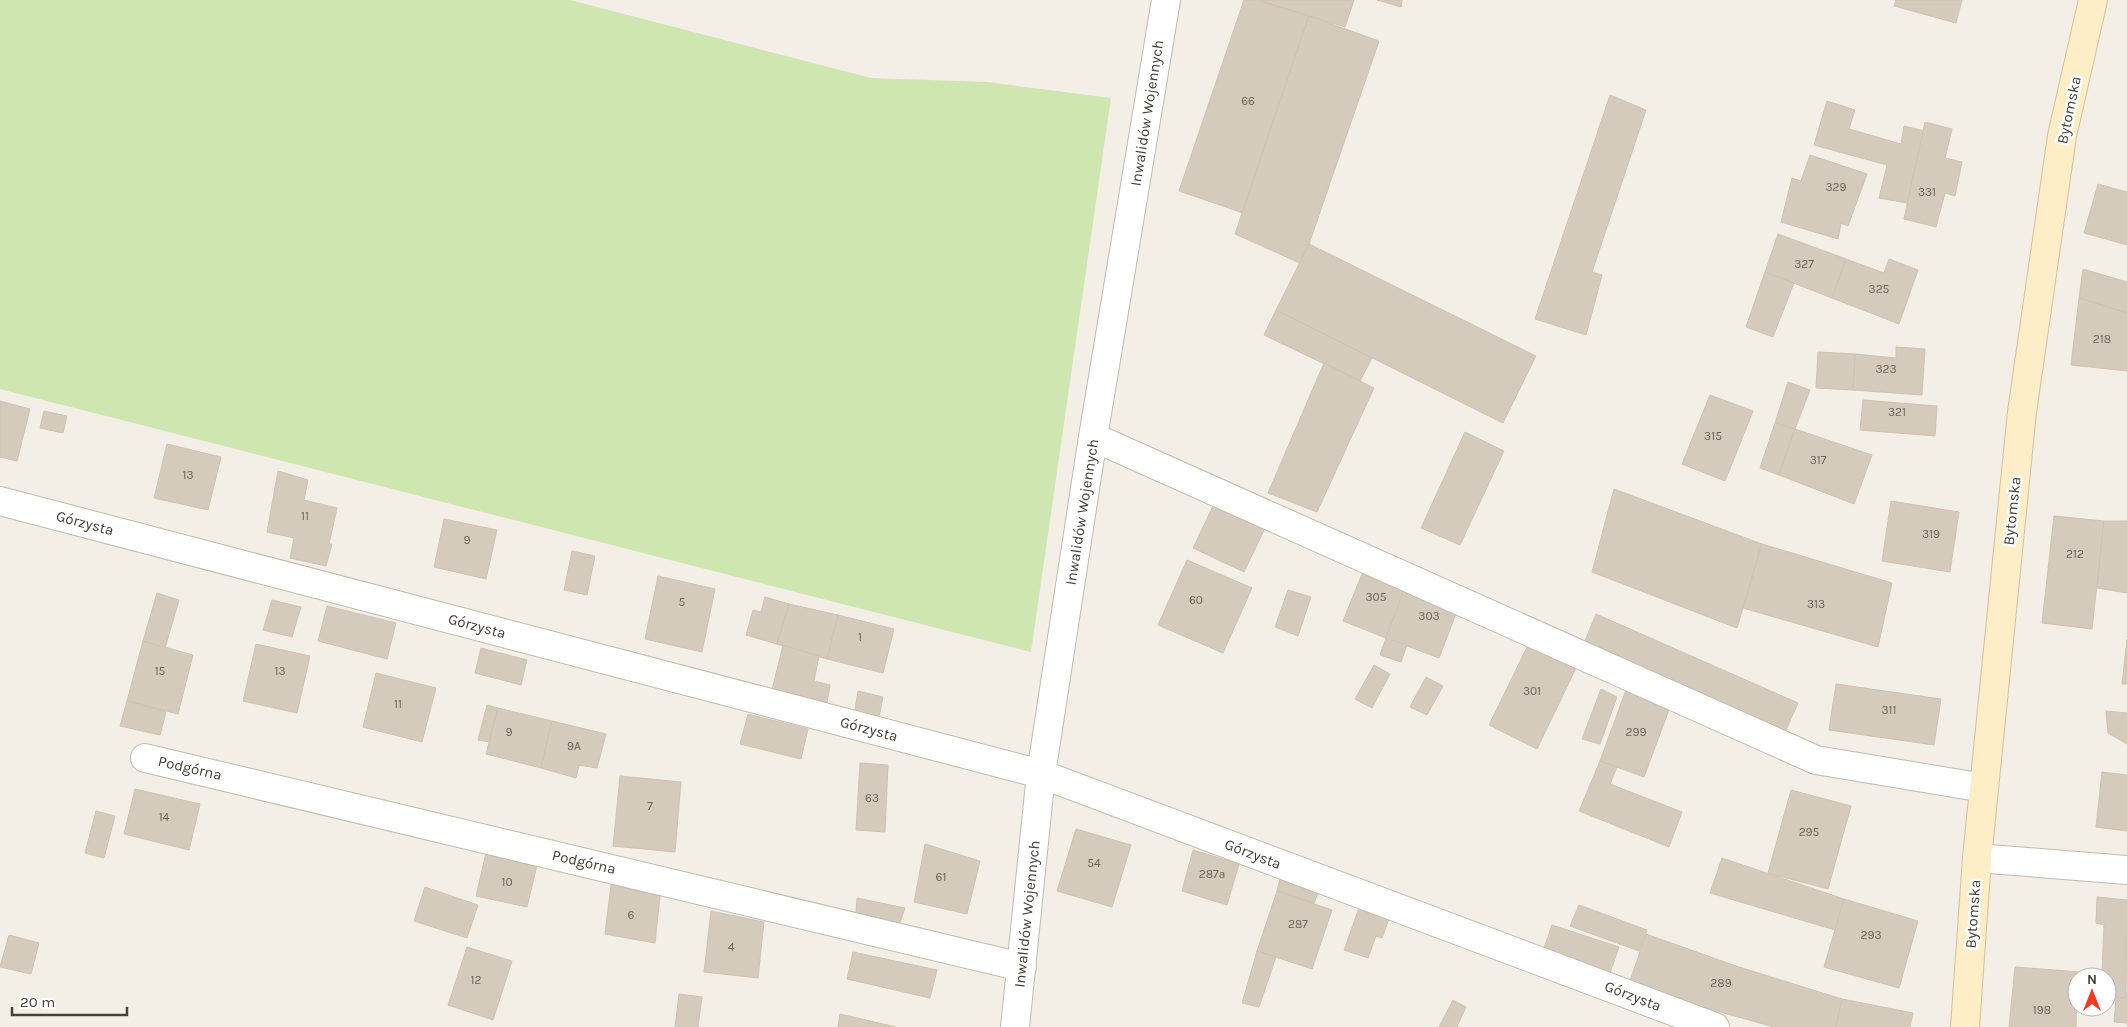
<svg xmlns="http://www.w3.org/2000/svg" width="2127" height="1027" viewBox="0 0 2127 1027" font-family="Karla,sans-serif">
	<rect width="100%" height="100%" fill="#f3efe7"/>
	<!-- green -->
	<path fill="#d0e6b1" d="M 0,0 L 570,0 L 871,78 L 988,82 L 1111,98 L 1031,652 L 0,389 Z"/>
	<!-- building -->
	<g fill="#d5cbbd" stroke="#cfc2b0">
		<path d="M 1244,0 L 1258,0 L 1309,16 L 1243,213 L 1179,191 Z"/>
		<path d="M 1258,0 L 1354,0 L 1345,27 Z"/>
		<path d="M 1377,0 L 1402,0 L 1401,7 Z"/>
		<path d="M 1896,0 L 1962,0 L 1956,23 L 1894,6 Z"/>
		<path d="M 1309,16 L 1379,41 L 1309,244 L 1300,263 L 1235,234 Z"/>
		<path d="M 1610,95 L 1646,110 L 1592,272 L 1602,275 L 1586,335 L 1535,319 Z"/>
		<path d="M 1827,101 L 1855,110 L 1849,129 L 1901,144 L 1904,126 L 1924,131 L 1907,203 L 1879,198 L 1887,165 L 1814,145 Z"/>
		<path d="M 1925,122 L 1952,129 L 1945,158 L 1962,162 L 1955,196 L 1945,193 L 1936,227 L 1904,219 Z"/>
		<path d="M 1810,155 L 1867,174 L 1848,226 L 1841,223 L 1838,239 L 1781,222 L 1792,178 L 1801,181 Z"/>
		<path d="M 2098,184 L 2127,192 L 2127,245 L 2084,233 Z"/>
		<path d="M 1778,234 L 1846,259 L 1832,298 L 1765,272 Z"/>
		<path d="M 1309,244 L 1536,356 L 1503,423 L 1276,310 Z"/>
		<path d="M 1846,259 L 1884,273 L 1889,259 L 1918,270 L 1899,324 L 1832,298 Z"/>
		<path d="M 2083,269 L 2127,282 L 2127,313 L 2079,298 Z"/>
		<path d="M 1765,272 L 1794,283 L 1773,337 L 1746,327 Z"/>
		<path d="M 2079,298 L 2127,313 L 2127,371 L 2071,365 Z"/>
		<path d="M 1276,310 L 1372,358 L 1360,381 L 1264,335 Z"/>
		<path d="M 1896,347 L 1925,349 L 1922,395 L 1853,390 L 1855,354 L 1896,358 Z"/>
		<path d="M 1818,352 L 1855,354 L 1853,390 L 1816,388 Z"/>
		<path d="M 1324,363 L 1374,388 L 1317,512 L 1268,493 Z"/>
		<path d="M 1788,382 L 1810,390 L 1795,429 L 1775,423 Z"/>
		<path d="M 1710,395 L 1753,411 L 1725,481 L 1682,464 Z"/>
		<path d="M 1863,400 L 1937,406 L 1935,436 L 1860,430 Z"/>
		<path d="M 0,401 L 30,409 L 17,461 L 0,457 Z"/>
		<path d="M 44,411 L 67,416 L 63,433 L 40,428 Z"/>
		<path d="M 1775,423 L 1795,429 L 1779,475 L 1760,468 Z"/>
		<path d="M 1795,429 L 1872,455 L 1854,504 L 1779,475 Z"/>
		<path d="M 1465,432 L 1504,451 L 1460,545 L 1421,528 Z"/>
		<path d="M 167,444 L 221,457 L 208,510 L 154,498 Z"/>
		<path d="M 278,471 L 308,480 L 304,500 L 337,508 L 329,544 L 332,544 L 326,566 L 290,558 L 294,538 L 267,532 Z"/>
		<path d="M 1614,489 L 1762,544 L 1737,628 L 1592,572 Z"/>
		<path d="M 1891,501 L 1959,512 L 1950,572 L 1882,561 Z"/>
		<path d="M 1215,502 L 1266,526 L 1244,572 L 1193,548 Z"/>
		<path d="M 2054,516 L 2104,521 L 2092,629 L 2042,623 Z"/>
		<path d="M 444,519 L 497,530 L 486,579 L 434,567 Z"/>
		<path d="M 2104,521 L 2127,521 L 2127,593 L 2097,588 Z"/>
		<path d="M 1762,544 L 1892,583 L 1878,647 L 1743,608 Z"/>
		<path d="M 572,551 L 595,556 L 587,595 L 564,590 Z"/>
		<path d="M 1187,560 L 1252,588 L 1223,653 L 1158,625 Z"/>
		<path d="M 1362,574 L 1404,590 L 1386,638 L 1343,621 Z"/>
		<path d="M 658,576 L 715,589 L 702,652 L 645,639 Z"/>
		<path d="M 1288,590 L 1311,597 L 1298,636 L 1275,627 Z"/>
		<path d="M 1404,590 L 1457,611 L 1439,658 L 1386,638 Z"/>
		<path d="M 157,593 L 179,600 L 165,648 L 143,641 Z"/>
		<path d="M 765,597 L 789,604 L 777,644 L 746,635 L 753,610 L 761,612 Z"/>
		<path d="M 272,600 L 301,607 L 292,637 L 263,630 Z"/>
		<path d="M 789,604 L 838,615 L 827,659 L 777,644 Z"/>
		<path d="M 327,606 L 396,623 L 387,659 L 318,641 Z"/>
		<path d="M 1596,614 L 1798,703 L 1785,732 L 1584,643 Z"/>
		<path d="M 838,615 L 894,629 L 883,673 L 827,659 Z"/>
		<path d="M 1386,638 L 1407,645 L 1401,662 L 1380,655 Z"/>
		<path d="M 2127,639 L 2127,684 L 2122,684 Z"/>
		<path d="M 143,641 L 193,655 L 178,714 L 127,701 Z"/>
		<path d="M 1529,643 L 1577,666 L 1537,749 L 1489,725 Z"/>
		<path d="M 256,644 L 310,656 L 297,713 L 243,701 Z"/>
		<path d="M 783,645 L 819,656 L 814,681 L 830,685 L 826,708 L 771,694 Z"/>
		<path d="M 481,648 L 527,660 L 521,685 L 475,673 Z"/>
		<path d="M 1374,665 L 1390,674 L 1372,708 L 1355,699 Z"/>
		<path d="M 376,673 L 436,688 L 422,742 L 363,727 Z"/>
		<path d="M 1426,677 L 1443,686 L 1427,715 L 1410,707 Z"/>
		<path d="M 1836,684 L 1941,699 L 1934,745 L 1829,730 Z"/>
		<path d="M 1601,689 L 1617,697 L 1600,744 L 1582,739 Z"/>
		<path d="M 1626,690 L 1670,707 L 1644,777 L 1600,761 Z"/>
		<path d="M 858,691 L 883,697 L 878,722 L 854,716 Z"/>
		<path d="M 127,701 L 166,712 L 160,735 L 120,726 Z"/>
		<path d="M 487,705 L 498,708 L 489,742 L 478,740 Z"/>
		<path d="M 498,708 L 552,721 L 541,768 L 486,754 Z"/>
		<path d="M 2106,711 L 2127,713 L 2127,744 L 2108,733 Z"/>
		<path d="M 748,714 L 808,729 L 801,759 L 740,744 Z"/>
		<path d="M 552,721 L 606,734 L 597,768 L 579,765 L 576,778 L 541,768 Z"/>
		<path d="M 1600,761 L 1617,767 L 1610,784 L 1682,812 L 1669,847 L 1579,811 Z"/>
		<path d="M 860,763 L 888,765 L 885,832 L 856,830 Z"/>
		<path d="M 2102,772 L 2127,775 L 2127,831 L 2096,827 Z"/>
		<path d="M 620,776 L 681,782 L 675,852 L 613,846 Z"/>
		<path d="M 135,789 L 200,804 L 189,850 L 124,834 Z"/>
		<path d="M 1791,790 L 1851,806 L 1828,889 L 1768,873 Z"/>
		<path d="M 96,811 L 115,816 L 104,858 L 85,853 Z"/>
		<path d="M 1076,829 L 1131,845 L 1112,907 L 1057,891 Z"/>
		<path d="M 925,844 L 980,861 L 967,914 L 914,902 Z"/>
		<path d="M 1193,850 L 1239,864 L 1227,905 L 1182,891 Z"/>
		<path d="M 486,853 L 537,865 L 527,907 L 476,896 Z"/>
		<path d="M 1722,858 L 1844,899 L 1835,930 L 1710,893 Z"/>
		<path d="M 1280,879 L 1319,891 L 1314,903 L 1277,891 Z"/>
		<path d="M 611,885 L 660,896 L 655,943 L 605,934 Z"/>
		<path d="M 425,887 L 478,905 L 467,938 L 414,921 Z"/>
		<path d="M 1277,891 L 1332,910 L 1312,969 L 1257,951 Z"/>
		<path d="M 2097,897 L 2127,900 L 2126,998 L 2107,997 L 2107,977 L 2080,977 L 2081,972 L 2102,974 L 2104,925 L 2096,923 Z"/>
		<path d="M 857,898 L 905,908 L 898,928 L 856,914 Z"/>
		<path d="M 1844,899 L 1918,921 L 1899,988 L 1824,967 Z"/>
		<path d="M 1579,905 L 1647,930 L 1639,951 L 1570,926 Z"/>
		<path d="M 1359,908 L 1389,919 L 1382,938 L 1376,936 L 1368,958 L 1344,950 Z"/>
		<path d="M 711,911 L 764,922 L 758,978 L 704,972 Z"/>
		<path d="M 1552,925 L 1619,947 L 1609,976 L 1542,954 Z"/>
		<path d="M 1646,934 L 1739,967 L 1842,999 L 1836,1027 L 1774,1027 L 1706,1008 L 1630,981 Z"/>
		<path d="M 9,935 L 39,943 L 31,974 L 0,967 Z"/>
		<path d="M 467,947 L 512,961 L 493,1020 L 448,1005 Z"/>
		<path d="M 1257,951 L 1276,957 L 1259,1007 L 1242,1003 Z"/>
		<path d="M 853,952 L 937,970 L 930,998 L 847,979 Z"/>
		<path d="M 2015,967 L 2081,972 L 2080,977 L 2077,977 L 2076,1027 L 2009,1027 Z"/>
		<path d="M 679,994 L 702,997 L 698,1027 L 675,1027 Z"/>
		<path d="M 2127,994 L 2127,1023 L 2114,1022 L 2116,997 L 2126,998 Z"/>
		<path d="M 1842,999 L 1913,1013 L 1910,1027 L 1836,1027 Z"/>
		<path d="M 1453,1000 L 1466,1007 L 1457,1027 L 1439,1027 Z"/>
		<path d="M 840,1014 L 896,1027 L 838,1027 Z"/>
	</g>
	<g fill="none" stroke-linecap="round" stroke-linejoin="round">
		<!-- street casing -->
		<g stroke="#c1baad" stroke-width="30">
			<g id="street">
				<path d="M 1093,437 L 1816,760 L 1984,788"/>
				<path d="M 0,501 L 1041,774 L 1715,1027"/>
				<path d="M 145,758 L 1022,967"/>
				<path d="M 1977,858 L 2127,870"/>
				<path d="M 1015,1027 L 1041,774 L 1093,437 L 1166,0"/>
			</g>
		</g>
		<!-- secondary casing -->
		<g stroke="#d2c198" stroke-width="30">
			<path id="secondary" d="M 1965,1027 L 1977,858 L 2022,412 L 2062,136 L 2093,0"/>
		</g>
		<!-- street -->
		<use href="#street" stroke="#fff" stroke-width="28"/>
		<!-- secondary -->
		<use href="#secondary" stroke="#fdeec8" stroke-width="28"/>
	</g>
	<g text-anchor="middle" dominant-baseline="central" stroke-width="5" stroke-linejoin="round" paint-order="stroke">
		<!-- number labels -->
		<g font-size="12" fill="#6a6358">
			<text x="1248" y="101">66</text>
			<text x="1836" y="187">329</text>
			<text x="1927" y="192">331</text>
			<text x="1804" y="264">327</text>
			<text x="1879" y="289">325</text>
			<text x="2102" y="339">218</text>
			<text x="1886" y="369">323</text>
			<text x="1897" y="412">321</text>
			<text x="1713" y="436">315</text>
			<text x="1818" y="460">317</text>
			<text x="188" y="475">13</text>
			<text x="305" y="516">11</text>
			<text x="1931" y="534">319</text>
			<text x="467" y="540">9</text>
			<text x="2075" y="554">212</text>
			<text x="1376" y="597">305</text>
			<text x="1196" y="600">60</text>
			<text x="682" y="602">5</text>
			<text x="1816" y="604">313</text>
			<text x="1429" y="616">303</text>
			<text x="860" y="637">1</text>
			<text x="160" y="671">15</text>
			<text x="280" y="671">13</text>
			<text x="1532" y="691">301</text>
			<text x="398" y="704">11</text>
			<text x="1889" y="710">311</text>
			<text x="509" y="732">9</text>
			<text x="1636" y="732">299</text>
			<text x="574" y="746">9A</text>
			<text x="872" y="798">63</text>
			<text x="650" y="806">7</text>
			<text x="164" y="817">14</text>
			<text x="1809" y="832">295</text>
			<text x="1094" y="863">54</text>
			<text x="1212" y="874">287a</text>
			<text x="941" y="877">61</text>
			<text x="507" y="882">10</text>
			<text x="631" y="915">6</text>
			<text x="1298" y="924">287</text>
			<text x="1871" y="935">293</text>
			<text x="731" y="947">4</text>
			<text x="476" y="980">12</text>
			<text x="1721" y="983">289</text>
			<text x="2042" y="1010">198</text>
		</g>
		<!-- street labels -->
		<g font-size="15" fill="#464036" stroke="#fff">
			<text transform="translate(2069 110) rotate(-78)">Bytomska</text>
			<text transform="translate(1147 113) rotate(-81)">Inwalidów Wojennych</text>
			<text transform="translate(2012 511) rotate(-84)">Bytomska</text>
			<text transform="translate(1082 512) rotate(-81)">Inwalidów Wojennych</text>
			<text transform="translate(85 523) rotate(15)">Górzysta</text>
			<text transform="translate(477 626) rotate(15)">Górzysta</text>
			<text transform="translate(869 729) rotate(15)">Górzysta</text>
			<text transform="translate(190 768) rotate(13)">Podgórna</text>
			<text transform="translate(1253 854) rotate(21)">Górzysta</text>
			<text transform="translate(584 862) rotate(13)">Podgórna</text>
			<text transform="translate(1027 914) rotate(-84)">Inwalidów Wojennych</text>
			<text transform="translate(1973 914) rotate(-86)">Bytomska</text>
			<text transform="translate(1633 996) rotate(21)">Górzysta</text>
		</g>
	</g>
	<!-- north arrow -->
	<g transform="translate(2092 992)"><circle r="24" fill="#ffffff" stroke="#b5b3af"/>
	<path d="M0-4L9 19L0 12L-9 19Z" fill="#f4371d"/>
	<text y="-8" font-size="14" font-weight="bold" text-anchor="middle" fill="#464036">N</text>
	</g>
	<!-- scale -->
	<path d="M12 1007v8h115v-8" fill="none" stroke="#464036" stroke-width="2.5"/>
	<text x="20" y="1007" font-size="15" fill="#464036" stroke="#ffffff" stroke-width="4" paint-order="stroke">20 m</text>
</svg>
